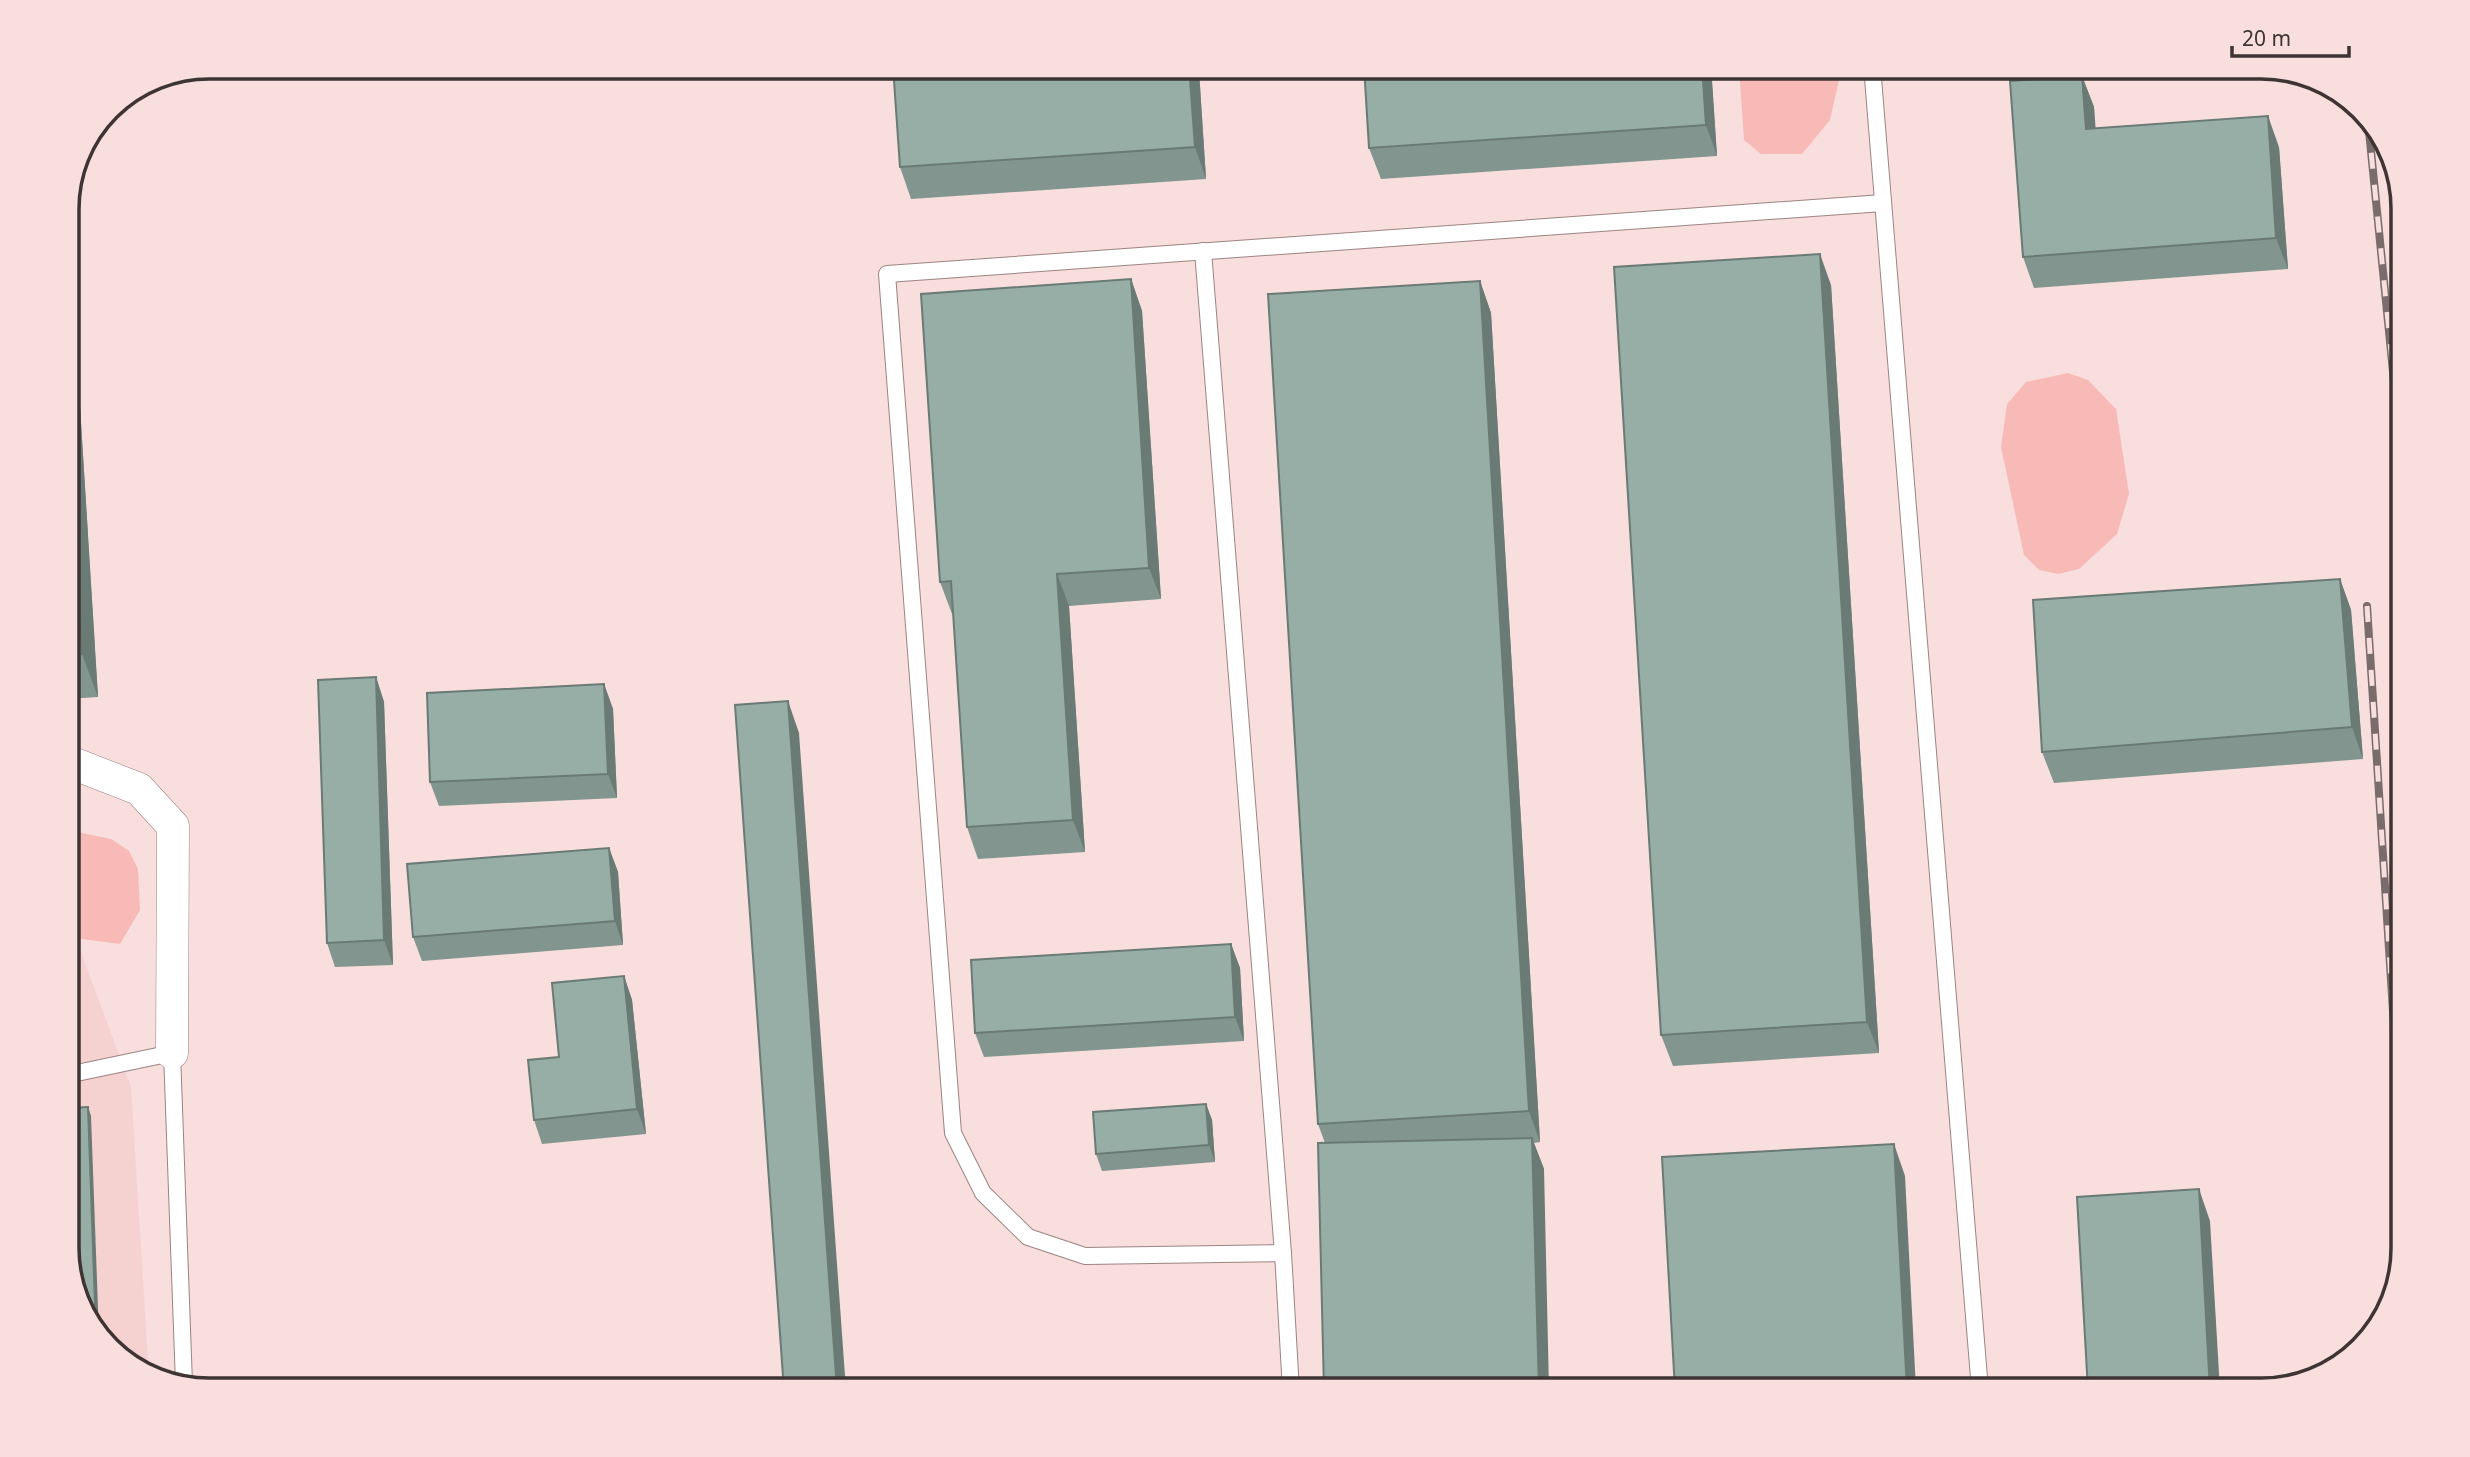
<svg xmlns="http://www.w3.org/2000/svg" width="2470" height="1457" viewBox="0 0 2470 1457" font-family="'Noto Sans',sans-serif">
	<rect width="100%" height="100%" fill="#f8dedd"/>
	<!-- built -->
	<path fill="#f5d2d0" d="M 67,945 L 79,947 L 131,1087 L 149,1375 L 138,1372 L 90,1327 L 67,1257 Z"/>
	<!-- green -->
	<g fill="#f8bab6">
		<path d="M 1739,67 L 1842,67 L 1830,120 L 1802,154 L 1761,154 L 1744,140 Z"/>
		<path d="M 2068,373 L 2088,380 L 2116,409 L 2129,494 L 2117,534 L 2079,569 L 2058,574 L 2039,570 L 2024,555 L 2001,447 L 2007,404 L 2026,382 Z"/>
		<path d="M 67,830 L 111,839 L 129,851 L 138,869 L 140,910 L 120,944 L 67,937 Z"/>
	</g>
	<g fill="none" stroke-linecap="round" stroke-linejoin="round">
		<!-- lane casing -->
		<g stroke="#9b8482" stroke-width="18">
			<g id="lane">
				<path d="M 1872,66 L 1980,1390"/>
				<path d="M 1203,251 L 1283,1253 L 1291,1390"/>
				<path d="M 67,1075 L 172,1053 L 184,1384"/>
				<path d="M 1283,1253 L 1085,1256 L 1028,1237 L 983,1193 L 953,1133 L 887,274 L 1883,203"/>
			</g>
		</g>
		<!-- street casing -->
		<g stroke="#9b8482" stroke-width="33">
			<path id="street" d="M 67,761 L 139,789 L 173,826 L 172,1053"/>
		</g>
		<!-- lane -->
		<use href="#lane" stroke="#fff" stroke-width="16"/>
		<!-- street -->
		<use href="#street" stroke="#fff" stroke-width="32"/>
		<!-- rail casing -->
		<g stroke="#7b6c6c" stroke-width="8">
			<g id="rail">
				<path d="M 2368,121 L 2403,472"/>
				<path d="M 2367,606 L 2403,1167"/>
			</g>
		</g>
		<!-- rail -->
		<use href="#rail" stroke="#f8dedd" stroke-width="5" stroke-dasharray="16" stroke-linecap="butt"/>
	</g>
	<!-- wall -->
	<g fill="#82968f">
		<path d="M 893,66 L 1198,66 L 1199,71 L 1206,179 L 911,199 L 900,167 Z"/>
		<path d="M 1711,66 L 1717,156 L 1381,179 L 1369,148 Z"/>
		<path d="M 2082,76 L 2094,107 L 2095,129 L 2279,147 L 2288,269 L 2034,288 L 2023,257 Z"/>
		<path d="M 1131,279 L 1142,311 L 1161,599 L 1069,606 L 1085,852 L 978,859 L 967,827 L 953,613 L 952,614 L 940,582 Z"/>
		<path d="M 1480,281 L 1491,313 L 1540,1142 L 1534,1143 L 1544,1169 L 1325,1143 L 1318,1124 Z"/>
		<path d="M 1831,285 L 1879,1053 L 1673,1066 L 1661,1035 Z"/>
		<path d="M 67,342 L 78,374 L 98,697 L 67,699 Z"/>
		<path d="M 2340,579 L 2351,610 L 2363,759 L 2054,783 L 2042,752 Z"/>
		<path d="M 376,677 L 384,702 L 393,965 L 335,967 L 327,943 Z"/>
		<path d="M 604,684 L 613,709 L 617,798 L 439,806 L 430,782 Z"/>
		<path d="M 609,848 L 618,872 L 623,945 L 422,961 L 413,937 Z"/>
		<path d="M 1231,944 L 1240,968 L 1244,1041 L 984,1057 L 975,1033 Z"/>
		<path d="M 624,976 L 632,1000 L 646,1134 L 542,1144 L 534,1120 Z"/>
		<path d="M 1206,1104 L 1212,1120 L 1215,1162 L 1102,1171 L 1096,1154 Z"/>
	</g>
	<!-- shaded-wall -->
	<g fill="#6a7a74">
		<path d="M 1189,66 L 1198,66 L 1199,71 L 1206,179 L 1195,147 Z"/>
		<path d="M 1702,66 L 1711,66 L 1717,156 L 1706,125 Z"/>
		<path d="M 2082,76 L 2094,107 L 2098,161 L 2086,129 Z"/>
		<path d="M 2268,116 L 2279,147 L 2288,269 L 2276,238 Z"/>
		<path d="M 69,192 L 70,212 L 67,203 Z"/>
		<path d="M 1820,254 L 1831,285 L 1879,1053 L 1867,1022 Z"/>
		<path d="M 1131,279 L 1142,311 L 1161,599 L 1149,568 Z"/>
		<path d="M 1480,281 L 1491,313 L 1540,1142 L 1529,1111 Z"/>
		<path d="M 67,342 L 78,374 L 98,697 L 82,654 L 67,402 Z"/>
		<path d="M 1057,574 L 1069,606 L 1085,852 L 1073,820 Z"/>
		<path d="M 2340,579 L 2351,610 L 2363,759 L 2352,727 Z"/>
		<path d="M 376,677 L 384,702 L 393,965 L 384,940 Z"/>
		<path d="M 604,684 L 613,709 L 617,798 L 608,774 Z"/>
		<path d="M 788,701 L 799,733 L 846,1390 L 837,1390 Z"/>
		<path d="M 609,848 L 618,872 L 623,945 L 615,921 Z"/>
		<path d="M 1231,944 L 1240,968 L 1244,1041 L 1235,1017 Z"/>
		<path d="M 624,976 L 632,1000 L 646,1134 L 637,1109 Z"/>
		<path d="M 1206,1104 L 1212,1120 L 1215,1162 L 1209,1145 Z"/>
		<path d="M 88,1107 L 91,1116 L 99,1335 L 96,1332 Z"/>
		<path d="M 1532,1138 L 1544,1169 L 1549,1390 L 1539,1390 Z"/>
		<path d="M 1894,1144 L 1905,1176 L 1916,1390 L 1907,1390 Z"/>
		<path d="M 2199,1189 L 2210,1221 L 2220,1390 L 2210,1390 Z"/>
	</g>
	<!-- building -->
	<g fill="#97aea6" stroke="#6a7a74" stroke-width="2">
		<path d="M 893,66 L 1189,66 L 1195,147 L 900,167 Z"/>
		<path d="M 1364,66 L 1702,66 L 1706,125 L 1369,148 Z"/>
		<path d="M 2082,76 L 2086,129 L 2268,116 L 2276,238 L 2023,257 L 2010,81 Z"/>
		<path d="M 1820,254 L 1867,1022 L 1661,1035 L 1614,267 Z"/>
		<path d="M 1131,279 L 1149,568 L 1057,574 L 1073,820 L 967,827 L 951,581 L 940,582 L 921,294 Z"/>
		<path d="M 1480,281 L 1529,1111 L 1318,1124 L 1268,294 Z"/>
		<path d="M 67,402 L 82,654 L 67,655 Z"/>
		<path d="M 2340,579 L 2352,727 L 2042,752 L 2033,600 Z"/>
		<path d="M 376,677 L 384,940 L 327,943 L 318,680 Z"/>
		<path d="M 604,684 L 608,774 L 430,782 L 427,693 Z"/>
		<path d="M 788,701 L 837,1390 L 784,1390 L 735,705 Z"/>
		<path d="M 609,848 L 615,921 L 413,937 L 407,864 Z"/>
		<path d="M 1231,944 L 1235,1017 L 975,1033 L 971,960 Z"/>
		<path d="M 624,976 L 637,1109 L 534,1120 L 528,1060 L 559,1057 L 552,983 Z"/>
		<path d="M 1206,1104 L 1209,1145 L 1096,1154 L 1093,1112 Z"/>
		<path d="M 88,1107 L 96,1332 L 90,1327 L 67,1257 L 67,1108 Z"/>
		<path d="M 1532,1138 L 1539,1390 L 1324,1390 L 1318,1143 Z"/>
		<path d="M 1894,1144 L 1907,1390 L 1675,1390 L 1662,1157 Z"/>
		<path d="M 2199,1189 L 2210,1390 L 2088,1390 L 2077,1197 Z"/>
	</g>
	<!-- crop -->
	<path d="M0 0H2470V1457H0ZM209 79H2261A130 130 0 0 1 2391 209V1248A130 130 0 0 1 2261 1378H209A130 130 0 0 1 79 1248V209A130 130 0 0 1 209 79Z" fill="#f8dedd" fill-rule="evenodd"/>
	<path fill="none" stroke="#3e3434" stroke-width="3.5" d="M209 79H2261A130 130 0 0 1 2391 209V1248A130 130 0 0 1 2261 1378H209A130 130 0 0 1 79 1248V209A130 130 0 0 1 209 79Z"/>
	<!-- scale -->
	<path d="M2232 46v10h117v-10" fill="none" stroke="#3e3434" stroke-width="3.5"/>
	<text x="2242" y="46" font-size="21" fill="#3e3434" stroke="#f8dedd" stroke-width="5" paint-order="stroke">20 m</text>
</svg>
